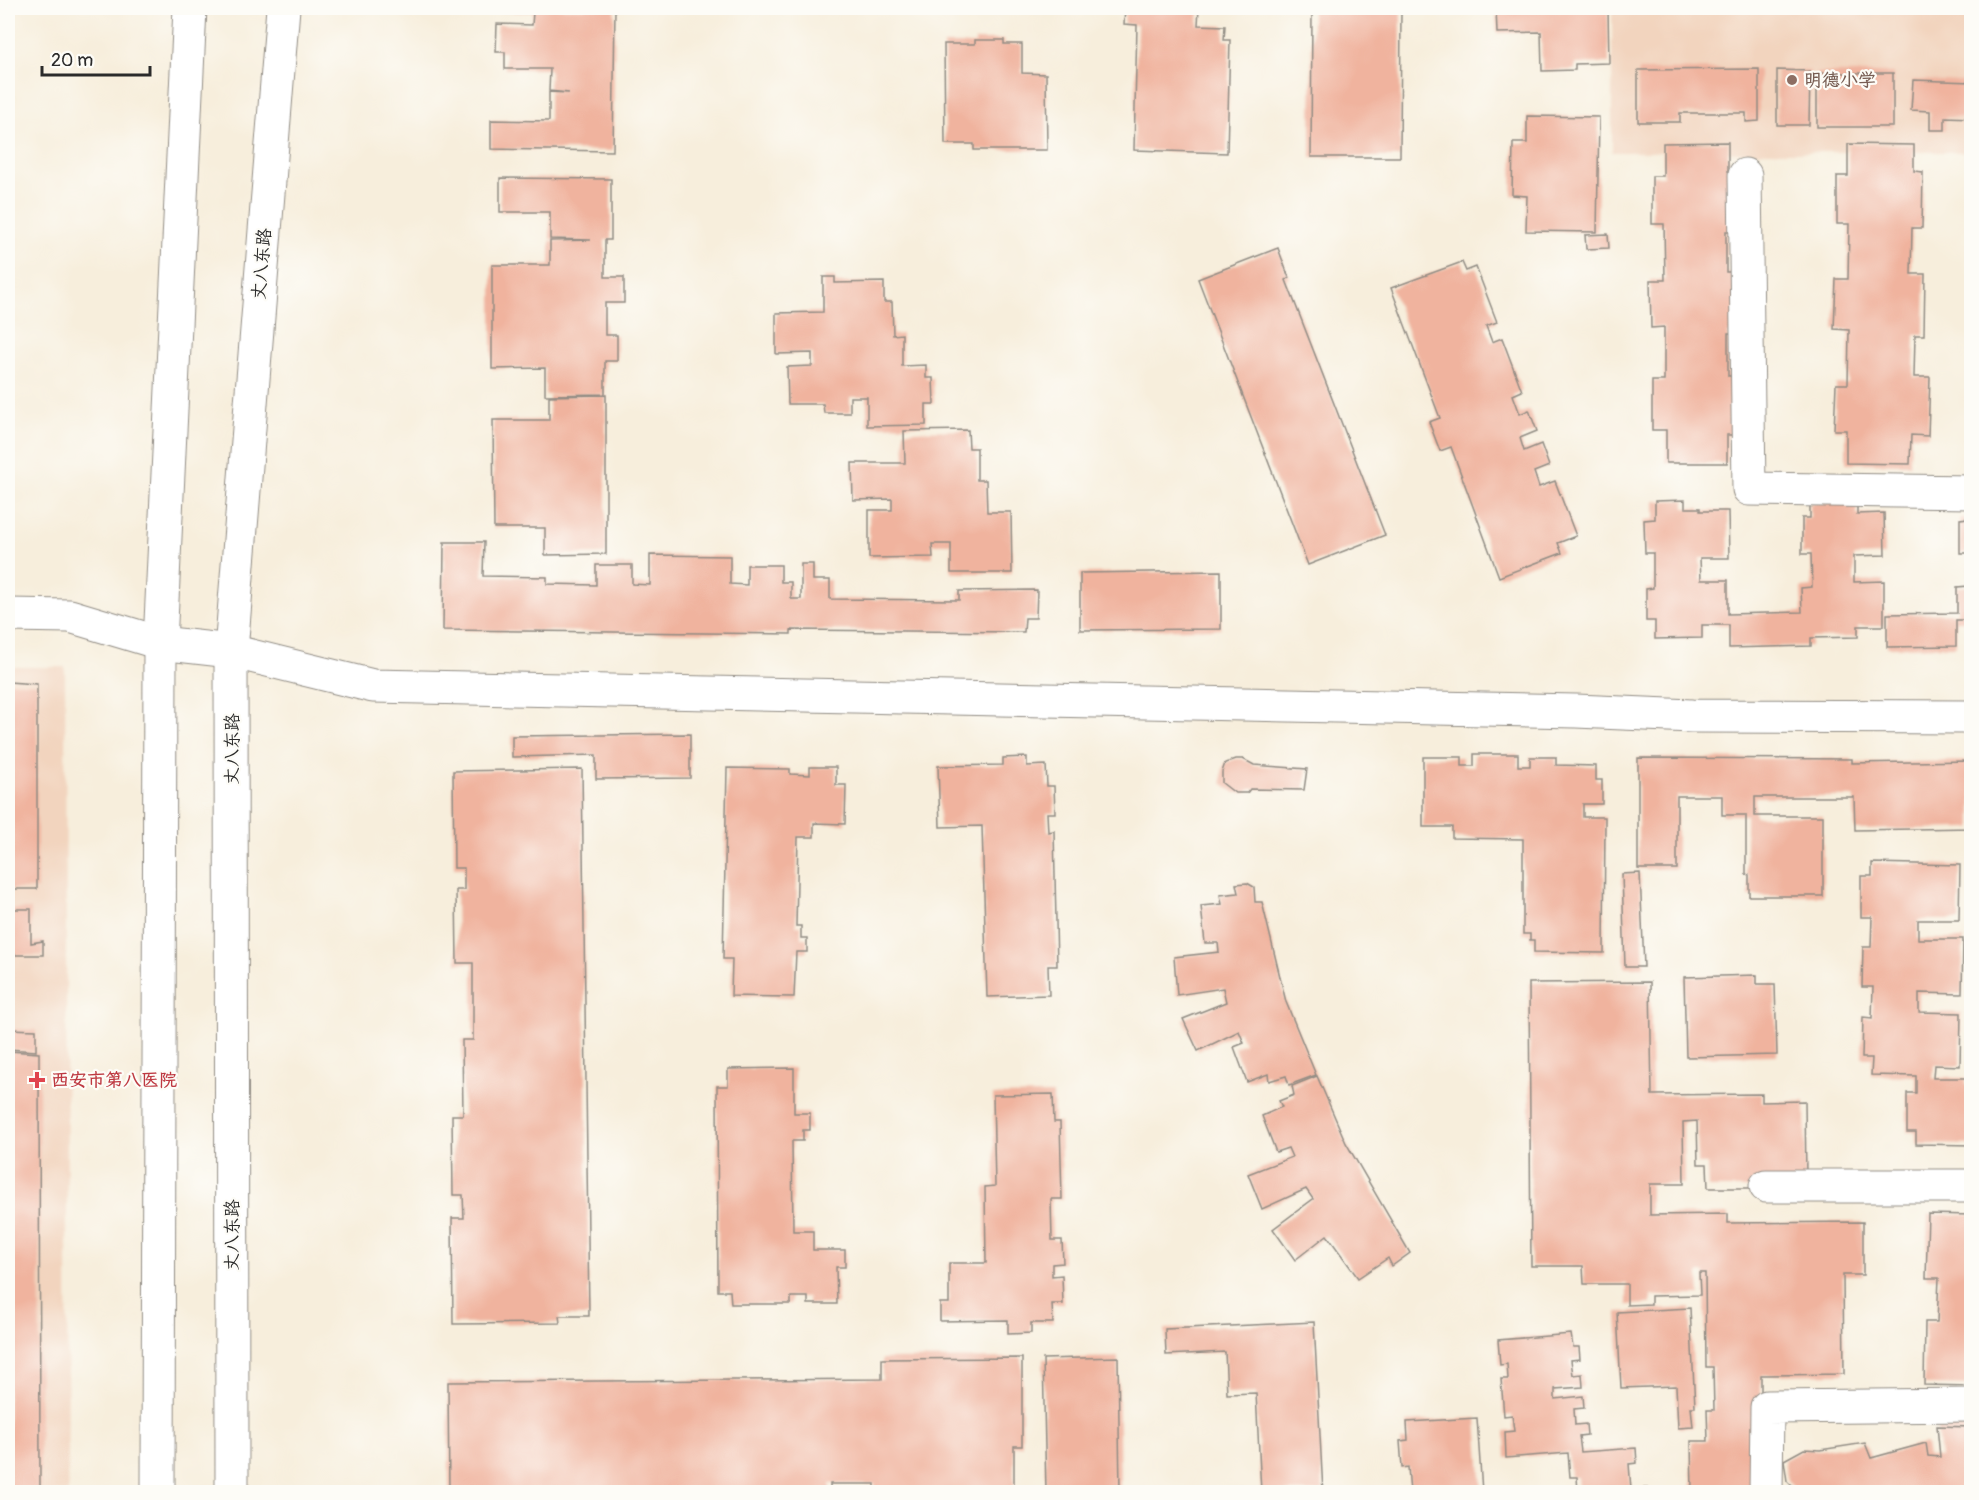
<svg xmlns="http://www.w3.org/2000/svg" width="1979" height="1500" viewBox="0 0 1979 1500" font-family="Pangolin,'LXGW WenKai TC',sans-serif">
	<rect width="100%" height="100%" fill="#fdfcf7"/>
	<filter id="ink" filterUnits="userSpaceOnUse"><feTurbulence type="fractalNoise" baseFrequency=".0167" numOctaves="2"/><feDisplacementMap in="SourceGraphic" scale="12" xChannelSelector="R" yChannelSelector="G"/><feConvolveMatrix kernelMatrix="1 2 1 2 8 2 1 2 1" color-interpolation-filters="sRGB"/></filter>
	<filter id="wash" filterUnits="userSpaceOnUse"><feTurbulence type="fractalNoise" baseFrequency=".008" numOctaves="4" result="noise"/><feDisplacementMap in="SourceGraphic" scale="24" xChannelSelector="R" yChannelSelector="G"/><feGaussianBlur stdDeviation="1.35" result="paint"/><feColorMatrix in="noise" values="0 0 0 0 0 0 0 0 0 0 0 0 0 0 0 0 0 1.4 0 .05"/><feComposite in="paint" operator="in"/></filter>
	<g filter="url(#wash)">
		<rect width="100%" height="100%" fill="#f7eedc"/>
		<!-- built -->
		<g fill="#f2d4be">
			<rect x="1612" y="8" width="359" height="144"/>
			<path d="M 8,667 L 65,667 L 68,1492 L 8,1492 Z"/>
		</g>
		<g id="blocks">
			<!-- building -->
			<g fill="#f0b39e">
				<path d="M 497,8 L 615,8 L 613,151 L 491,149 L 491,120 L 549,121 L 549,92 L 569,93 L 549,91 L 550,69 L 505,69 L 505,52 L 496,52 L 497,24 L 532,25 L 533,12 L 497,12 Z"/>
				<path d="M 1125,8 L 1199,8 L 1198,25 L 1225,26 L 1224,40 L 1230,40 L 1227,153 L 1134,150 L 1137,25 L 1124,24 Z"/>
				<path d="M 1312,8 L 1401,8 L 1400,157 L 1311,157 Z"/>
				<path d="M 1496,8 L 1608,8 L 1609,63 L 1575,64 L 1575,70 L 1542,71 L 1541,32 L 1497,33 Z"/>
				<path d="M 975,40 L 1004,40 L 1004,44 L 1022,44 L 1022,73 L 1046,74 L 1047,150 L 974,150 L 974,144 L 945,144 L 944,44 L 975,44 Z"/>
				<path d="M 1759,69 L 1759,121 L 1746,122 L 1746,113 L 1680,113 L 1680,122 L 1638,122 L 1638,70 Z"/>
				<path d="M 1777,70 L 1810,71 L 1809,125 L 1777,125 Z"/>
				<rect x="1817" y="73" width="76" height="54"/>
				<path d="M 1913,80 L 1972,82 L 1972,118 L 1945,117 L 1945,130 L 1930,130 L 1930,111 L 1911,110 Z"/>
				<path d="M 1527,116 L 1599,117 L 1597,232 L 1526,231 L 1527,196 L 1512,195 L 1513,143 L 1527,143 Z"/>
				<path d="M 1728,142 L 1728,171 L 1742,171 L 1742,231 L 1726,231 L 1726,272 L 1742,272 L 1743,333 L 1728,333 L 1728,376 L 1741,376 L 1741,435 L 1727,435 L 1727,463 L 1666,463 L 1666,430 L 1652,430 L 1652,381 L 1664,381 L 1664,327 L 1651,328 L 1650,280 L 1665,280 L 1664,224 L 1652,224 L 1652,176 L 1663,176 L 1663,143 Z"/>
				<path d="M 1848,144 L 1914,145 L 1914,171 L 1923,172 L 1922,228 L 1912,228 L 1911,274 L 1925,274 L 1924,335 L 1915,335 L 1914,377 L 1930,377 L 1928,436 L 1911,435 L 1910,464 L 1846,463 L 1846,430 L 1834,430 L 1836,384 L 1848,384 L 1849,330 L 1834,329 L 1836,279 L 1848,279 L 1849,224 L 1837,224 L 1837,176 L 1848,176 Z"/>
				<path d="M 500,178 L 611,179 L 611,240 L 605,240 L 605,277 L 624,277 L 624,303 L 605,303 L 605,335 L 617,335 L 617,361 L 605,361 L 605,394 L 545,395 L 545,368 L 492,369 L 492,265 L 550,265 L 550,241 L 591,240 L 550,239 L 550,212 L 500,212 Z"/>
				<path d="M 1608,234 L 1609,248 L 1586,249 L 1585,235 Z"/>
				<path d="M 1278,248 L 1289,278 L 1286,280 L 1385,535 L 1308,565 L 1198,279 Z"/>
				<path d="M 1462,262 L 1466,271 L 1476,267 L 1497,322 L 1486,326 L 1492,342 L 1502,338 L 1522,391 L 1513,395 L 1520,414 L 1529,410 L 1537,431 L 1520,438 L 1524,451 L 1541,444 L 1549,466 L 1534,472 L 1539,487 L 1555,481 L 1576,536 L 1558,543 L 1562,553 L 1499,577 L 1451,447 L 1440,451 L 1429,422 L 1440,418 L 1391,288 Z"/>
				<path d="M 823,277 L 835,277 L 835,283 L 884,282 L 884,302 L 892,302 L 893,335 L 902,334 L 902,366 L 926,365 L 926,378 L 933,378 L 934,404 L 926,404 L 926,425 L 867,426 L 867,397 L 850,397 L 850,413 L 824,413 L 823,404 L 788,404 L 787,367 L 812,366 L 812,353 L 776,354 L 776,313 L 823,312 Z"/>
				<path d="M 606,395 L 606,554 L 545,555 L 545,528 L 494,528 L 493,420 L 549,420 L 549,396 Z"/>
				<path d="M 968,430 L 969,448 L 977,448 L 977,480 L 986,480 L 987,512 L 1011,512 L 1012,573 L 951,573 L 951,544 L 932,544 L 933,557 L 869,558 L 869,510 L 892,510 L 892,499 L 853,500 L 852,463 L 905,463 L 904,431 Z"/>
				<path d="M 1685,500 L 1685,508 L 1700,508 L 1700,511 L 1728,511 L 1729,558 L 1700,558 L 1701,580 L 1728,580 L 1728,614 L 1802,612 L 1801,588 L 1812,587 L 1811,554 L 1802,554 L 1802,518 L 1810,518 L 1810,503 L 1857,502 L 1857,514 L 1884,513 L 1885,555 L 1854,556 L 1854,582 L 1884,581 L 1884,626 L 1858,626 L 1858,637 L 1811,638 L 1811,646 L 1729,648 L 1729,625 L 1702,625 L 1702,638 L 1655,639 L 1655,621 L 1646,621 L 1646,589 L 1653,588 L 1653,553 L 1645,553 L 1644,520 L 1655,519 L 1655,501 Z"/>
				<path d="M 1968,500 L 1972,500 L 1972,639 L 1967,639 L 1966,620 L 1956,620 L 1956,646 L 1887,647 L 1887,614 L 1957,613 L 1957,587 L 1969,586 L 1969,553 L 1960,553 L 1960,519 L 1968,518 Z"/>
				<path d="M 444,542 L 484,542 L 483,576 L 547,577 L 547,584 L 596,585 L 596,565 L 632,565 L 632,584 L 650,585 L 650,555 L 730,556 L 730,584 L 747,585 L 747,565 L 781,565 L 781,582 L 791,582 L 791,599 L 801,599 L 801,564 L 813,564 L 813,580 L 830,580 L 830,599 L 959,600 L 959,591 L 1037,590 L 1036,618 L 1025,618 L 1024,632 L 791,630 L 791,634 L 443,630 Z"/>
				<path d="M 1221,571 L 1221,629 L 1080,630 L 1080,573 Z"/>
				<path d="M 8,682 L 37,684 L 37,889 L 8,889 Z"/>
				<path d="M 690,734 L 690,778 L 596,779 L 596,755 L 512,757 L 512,736 Z"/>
				<path d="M 1474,754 L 1518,754 L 1518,766 L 1530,766 L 1530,757 L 1556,757 L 1556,765 L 1596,766 L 1596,780 L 1602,780 L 1602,804 L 1583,804 L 1583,817 L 1605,817 L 1604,953 L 1534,952 L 1534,940 L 1530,940 L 1530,934 L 1523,934 L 1523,839 L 1452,838 L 1452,827 L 1423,827 L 1423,757 L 1462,757 L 1462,766 L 1474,766 Z"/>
				<path d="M 1027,757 L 1027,766 L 1046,765 L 1047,786 L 1054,786 L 1055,813 L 1047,813 L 1048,832 L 1054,831 L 1057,966 L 1048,966 L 1049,995 L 987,997 L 982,826 L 940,827 L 938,766 L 1003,765 L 1003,758 Z"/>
				<path d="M 1638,758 L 1852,759 L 1852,763 L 1972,761 L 1972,828 L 1855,830 L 1854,797 L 1755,797 L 1755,816 L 1823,816 L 1823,896 L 1749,896 L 1749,875 L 1746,874 L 1746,815 L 1722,815 L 1722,796 L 1677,796 L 1677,869 L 1638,869 Z"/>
				<path d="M 1236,759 L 1243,759 L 1254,765 L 1307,769 L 1304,790 L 1250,789 L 1247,793 L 1235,793 L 1222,783 L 1222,772 L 1225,763 Z"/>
				<path d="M 810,767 L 836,767 L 836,785 L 846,785 L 845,824 L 814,823 L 814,837 L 798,837 L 796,926 L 801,926 L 801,938 L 807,938 L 807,952 L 796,952 L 794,997 L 731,996 L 732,959 L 723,959 L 727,768 L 790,769 L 790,774 L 810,775 Z"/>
				<path d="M 582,769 L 589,1316 L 559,1316 L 560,1323 L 453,1324 L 452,1218 L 464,1218 L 463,1195 L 453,1195 L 452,1115 L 463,1115 L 462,1040 L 473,1040 L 473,963 L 457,963 L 456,890 L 464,890 L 464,868 L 454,868 L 453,771 Z"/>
				<path d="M 1872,863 L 1960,865 L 1959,920 L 1918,920 L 1918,939 L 1963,939 L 1962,994 L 1919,993 L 1919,1012 L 1961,1013 L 1960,1066 L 1934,1065 L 1933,1078 L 1966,1078 L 1966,1085 L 1972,1085 L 1972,1145 L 1916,1144 L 1916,1132 L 1907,1132 L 1907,1093 L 1916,1093 L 1916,1076 L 1871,1075 L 1872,1058 L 1862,1058 L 1863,1017 L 1872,1018 L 1873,987 L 1862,987 L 1863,947 L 1871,947 L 1872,917 L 1861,917 L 1861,876 L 1872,876 Z"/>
				<path d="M 1640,873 L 1644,967 L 1625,967 L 1622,874 Z"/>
				<path d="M 1247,883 L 1254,887 L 1255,902 L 1262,902 L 1286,1002 L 1316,1075 L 1289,1085 L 1286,1076 L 1269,1081 L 1268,1074 L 1247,1082 L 1234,1047 L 1244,1043 L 1239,1031 L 1198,1051 L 1183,1019 L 1226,1002 L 1223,988 L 1177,995 L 1174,957 L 1219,952 L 1218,943 L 1205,943 L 1201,906 L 1222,904 L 1220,895 L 1238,893 L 1236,884 Z"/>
				<path d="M 13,909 L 31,909 L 31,943 L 43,941 L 43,955 L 8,955 L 8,926 L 11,926 Z"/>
				<path d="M 1757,975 L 1757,984 L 1775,984 L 1777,1055 L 1686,1057 L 1684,977 Z"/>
				<path d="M 1650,982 L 1652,1095 L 1762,1094 L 1762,1102 L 1805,1101 L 1806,1179 L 1760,1188 L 1708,1188 L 1707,1164 L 1698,1164 L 1697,1121 L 1683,1122 L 1684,1184 L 1650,1184 L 1650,1215 L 1728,1214 L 1728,1223 L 1863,1222 L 1863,1275 L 1843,1275 L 1844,1374 L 1761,1375 L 1761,1409 L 1754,1492 L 1692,1492 L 1691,1441 L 1708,1441 L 1707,1410 L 1714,1410 L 1713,1367 L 1706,1367 L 1705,1273 L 1699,1273 L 1700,1295 L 1651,1296 L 1651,1304 L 1627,1305 L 1627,1284 L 1584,1284 L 1583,1266 L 1531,1266 L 1529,983 Z"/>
				<path d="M 8,1029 L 36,1030 L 36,1051 L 8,1049 Z"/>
				<path d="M 8,1051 L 39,1053 L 40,1492 L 8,1492 Z"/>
				<path d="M 794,1068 L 794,1113 L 810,1113 L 810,1130 L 803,1130 L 803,1141 L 792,1141 L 793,1231 L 813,1231 L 813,1250 L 845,1250 L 845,1267 L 836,1267 L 837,1304 L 808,1304 L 808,1297 L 791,1297 L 791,1304 L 731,1304 L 730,1291 L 718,1291 L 717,1086 L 728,1086 L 728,1069 Z"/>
				<path d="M 1317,1076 L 1346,1143 L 1410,1253 L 1392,1266 L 1388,1258 L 1358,1278 L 1327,1235 L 1295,1260 L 1273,1229 L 1313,1199 L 1306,1189 L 1262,1209 L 1248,1174 L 1292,1157 L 1288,1148 L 1276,1152 L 1262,1116 L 1282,1107 L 1279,1101 L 1294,1095 L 1292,1086 Z"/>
				<path d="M 1053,1094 L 1054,1122 L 1060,1122 L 1062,1199 L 1051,1199 L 1052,1240 L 1062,1240 L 1063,1263 L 1052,1264 L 1052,1276 L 1062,1275 L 1063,1304 L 1052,1304 L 1053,1323 L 1031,1323 L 1031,1333 L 1008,1334 L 1008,1320 L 940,1321 L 940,1303 L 949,1303 L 949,1263 L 986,1263 L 985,1187 L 995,1186 L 993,1095 Z"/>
				<path d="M 1928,1214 L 1972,1215 L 1972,1386 L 1924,1385 L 1925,1322 L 1937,1322 L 1939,1278 L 1926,1278 Z"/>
				<path d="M 1690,1308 L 1695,1407 L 1691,1407 L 1693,1427 L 1678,1428 L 1676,1386 L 1621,1388 L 1617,1312 Z"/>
				<path d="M 1314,1322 L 1323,1492 L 1261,1492 L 1256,1393 L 1227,1394 L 1225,1352 L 1166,1355 L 1165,1329 Z"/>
				<path d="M 1571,1334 L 1573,1347 L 1579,1347 L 1580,1359 L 1571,1360 L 1573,1375 L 1582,1374 L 1583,1387 L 1555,1389 L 1555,1399 L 1583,1396 L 1584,1408 L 1574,1409 L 1575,1425 L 1586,1424 L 1587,1435 L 1579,1436 L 1581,1452 L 1636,1448 L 1637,1463 L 1629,1464 L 1631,1489 L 1647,1488 L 1647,1492 L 1578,1492 L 1577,1477 L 1570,1477 L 1568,1453 L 1506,1458 L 1505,1432 L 1514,1431 L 1512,1415 L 1504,1416 L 1501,1379 L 1508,1379 L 1507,1364 L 1500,1365 L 1498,1340 Z"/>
				<path d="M 1118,1357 L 1120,1492 L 1046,1492 L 1043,1359 Z"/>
				<path d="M 1022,1358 L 1022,1446 L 1014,1446 L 1014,1492 L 875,1492 L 875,1484 L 830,1484 L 830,1492 L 449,1492 L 448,1382 L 882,1379 L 882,1359 Z"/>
				<path d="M 1477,1418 L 1482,1492 L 1410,1492 L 1408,1467 L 1402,1468 L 1400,1441 L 1408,1440 L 1407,1422 Z"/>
				<path d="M 1937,1426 L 1972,1427 L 1972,1492 L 1798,1492 L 1787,1481 L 1784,1460 L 1804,1449 L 1820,1450 L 1865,1443 L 1871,1458 L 1926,1443 L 1928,1456 L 1940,1457 Z"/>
			</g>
		</g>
	</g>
	<g filter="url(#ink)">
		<use href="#blocks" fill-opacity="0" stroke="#918c84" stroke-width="1.5"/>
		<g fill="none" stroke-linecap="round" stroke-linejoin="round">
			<!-- street casing -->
			<g stroke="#918c84" stroke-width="35">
				<g id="street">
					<path d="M 1745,175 L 1749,489 L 1972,492"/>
					<path d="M 1766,1186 L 1972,1186"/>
					<path d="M 1766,1492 L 1767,1407 L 1972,1405"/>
				</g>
			</g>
			<!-- secondary casing -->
			<g stroke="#918c84" stroke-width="35">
				<path id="secondary" d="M 8,615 L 70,616 L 160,643 L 231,651 L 373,686 L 1576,711 L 1692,716 L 1972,717"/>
			</g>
			<!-- primary casing -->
			<g stroke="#918c84" stroke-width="35">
				<g id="primary">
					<path d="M 158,1492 L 160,643 L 190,8"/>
					<path d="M 232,1492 L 231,651 L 283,8"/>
				</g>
			</g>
			<!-- street -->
			<use href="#street" stroke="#fff" stroke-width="33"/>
			<!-- secondary -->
			<use href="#secondary" stroke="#fff" stroke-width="33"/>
			<!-- primary -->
			<use href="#primary" stroke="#fff" stroke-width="33"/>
		</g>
	</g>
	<!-- markers -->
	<circle fill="#8d6e63" stroke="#fdfcf7" stroke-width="2" cx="1792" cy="80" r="6"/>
	<path fill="#e0444e" stroke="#fdfcf7" stroke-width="2" d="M34 1071h6v6h6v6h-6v6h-6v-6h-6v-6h6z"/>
	<g text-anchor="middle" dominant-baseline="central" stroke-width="4.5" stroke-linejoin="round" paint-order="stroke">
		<!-- education labels -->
		<g font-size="18" font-weight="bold" fill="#785e54" stroke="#fdfcf7" text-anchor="start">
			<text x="1804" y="80">明德小学</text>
		</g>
		<!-- street labels -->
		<g font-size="18" fill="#2b2b2b" stroke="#fdfcf7">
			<text transform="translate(262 264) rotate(-85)">丈八东路</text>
			<text transform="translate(232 749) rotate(-90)">丈八东路</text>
			<text transform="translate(232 1235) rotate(-90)">丈八东路</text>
		</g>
		<!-- health labels -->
		<g font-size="18" font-weight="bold" fill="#be3a42" stroke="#fdfcf7" text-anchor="start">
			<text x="51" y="1080">西安市第八医院</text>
		</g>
	</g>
	<!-- margin -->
	<rect width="1979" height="1500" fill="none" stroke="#fdfcf7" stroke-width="30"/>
	<!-- scale -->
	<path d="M42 66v9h108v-9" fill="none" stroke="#2b2b2b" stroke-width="3"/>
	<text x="51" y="66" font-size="18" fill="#2b2b2b" stroke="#fdfcf7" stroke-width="4.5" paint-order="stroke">20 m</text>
</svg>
